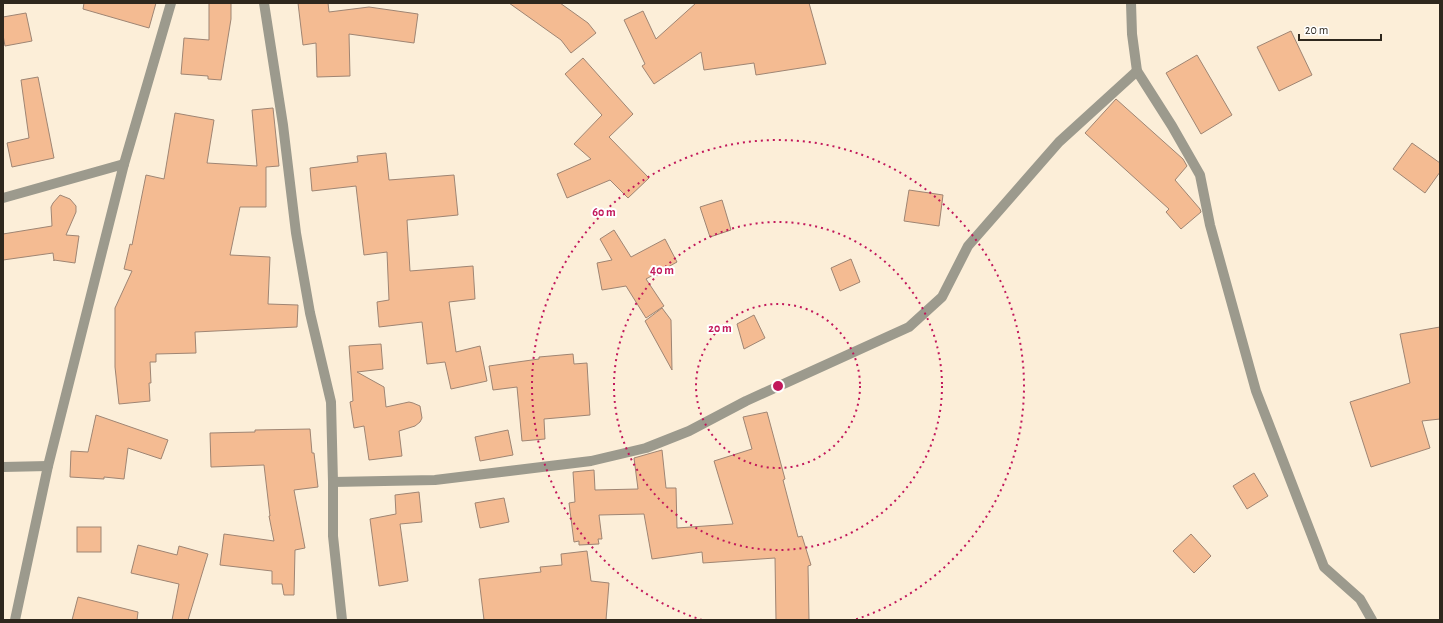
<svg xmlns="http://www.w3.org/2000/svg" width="1443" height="623" viewBox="0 0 1443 623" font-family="'Alegreya Sans',sans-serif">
	<rect width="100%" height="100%" fill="#fceed8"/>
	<!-- building -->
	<g fill="#f4bb92" stroke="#9f8573">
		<path d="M 84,3 L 156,3 L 149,28 L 83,9 Z"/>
		<path d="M 209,3 L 231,3 L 231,19 L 221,80 L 208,79 L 208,76 L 181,74 L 184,38 L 209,40 Z"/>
		<path d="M 298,3 L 328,3 L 329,12 L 369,7 L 418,14 L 414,43 L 349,34 L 350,76 L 317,77 L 316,43 L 303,45 Z"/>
		<path d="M 509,3 L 560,3 L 588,23 L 596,33 L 571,53 L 561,40 Z"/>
		<path d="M 696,3 L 809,3 L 826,64 L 756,75 L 754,63 L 704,70 L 701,52 L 654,84 L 642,66 L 645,64 L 624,20 L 643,11 L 656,39 Z"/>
		<path d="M 26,13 L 32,41 L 5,46 L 3,35 L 3,17 Z"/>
		<path d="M 1291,31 L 1312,75 L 1279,91 L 1257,47 Z"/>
		<path d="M 1197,55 L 1232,115 L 1201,134 L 1166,73 Z"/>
		<path d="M 583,58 L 633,114 L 609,137 L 649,178 L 628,198 L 610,180 L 567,198 L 557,174 L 591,159 L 574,144 L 602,115 L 565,74 Z"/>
		<path d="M 38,77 L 54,158 L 12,167 L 7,143 L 29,138 L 21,80 Z"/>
		<path d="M 1116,99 L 1183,159 L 1187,166 L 1175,180 L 1200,209 L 1201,212 L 1181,229 L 1166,212 L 1169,209 L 1085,133 Z"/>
		<path d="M 273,108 L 279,166 L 266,167 L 266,207 L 240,207 L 230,255 L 270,257 L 268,304 L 298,305 L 297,327 L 195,332 L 196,353 L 156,354 L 156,362 L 150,362 L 151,383 L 149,383 L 150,401 L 119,404 L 115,367 L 115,308 L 132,271 L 124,269 L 130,244 L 132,245 L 146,175 L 164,179 L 175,113 L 214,120 L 207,163 L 257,166 L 252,110 Z"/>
		<path d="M 1412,143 L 1440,163 L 1440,172 L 1425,193 L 1393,169 Z"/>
		<path d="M 386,153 L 389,180 L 454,175 L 458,215 L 407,220 L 410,271 L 473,266 L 475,299 L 449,302 L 456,352 L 480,346 L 487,381 L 451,389 L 445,362 L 427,364 L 422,322 L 379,327 L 377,302 L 389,300 L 387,252 L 364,255 L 356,186 L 312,191 L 310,168 L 358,162 L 357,156 Z"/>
		<path d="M 909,190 L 943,195 L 939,226 L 904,221 Z"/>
		<path d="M 60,195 L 70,199 L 76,206 L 76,212 L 66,235 L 79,236 L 75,263 L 54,260 L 54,261 L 53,253 L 3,260 L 3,234 L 52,226 L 51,207 L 53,203 Z"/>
		<path d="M 722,200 L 731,230 L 710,237 L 700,207 Z"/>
		<path d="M 614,230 L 631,257 L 665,239 L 677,262 L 646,279 L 664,306 L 646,318 L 626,286 L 602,290 L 597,263 L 612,260 L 600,239 Z"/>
		<path d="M 851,259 L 860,282 L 840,291 L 831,268 Z"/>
		<path d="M 662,308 L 671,320 L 672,370 L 645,321 Z"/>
		<path d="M 754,315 L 765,338 L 744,349 L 737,324 Z"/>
		<path d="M 1440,327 L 1440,419 L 1422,421 L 1430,448 L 1371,467 L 1350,402 L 1410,383 L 1400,334 Z"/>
		<path d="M 381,344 L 383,369 L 357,372 L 384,387 L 386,407 L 409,402 L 413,403 L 420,406 L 422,418 L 420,422 L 415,426 L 399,431 L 402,456 L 369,460 L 364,426 L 354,428 L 350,402 L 353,401 L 349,346 Z"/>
		<path d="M 573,354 L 574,364 L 587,363 L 590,415 L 544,419 L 545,439 L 522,441 L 517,387 L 493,390 L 489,366 L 539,359 L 539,357 Z"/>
		<path d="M 767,412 L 785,479 L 783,480 L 798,537 L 802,536 L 811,565 L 808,566 L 809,620 L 776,620 L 775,558 L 703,563 L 702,552 L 652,559 L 644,514 L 599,515 L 602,539 L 598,539 L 599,544 L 579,545 L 579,541 L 574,542 L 569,503 L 575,502 L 573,472 L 594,470 L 595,490 L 638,489 L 634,458 L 662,450 L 666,488 L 676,488 L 677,528 L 733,524 L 714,461 L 752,449 L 743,417 Z"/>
		<path d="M 96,415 L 168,440 L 161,459 L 128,448 L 124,479 L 104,477 L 104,479 L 70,477 L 71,451 L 88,452 Z"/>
		<path d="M 310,429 L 312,453 L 314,453 L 318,487 L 294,490 L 305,548 L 295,550 L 294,595 L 284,595 L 282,584 L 272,584 L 272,571 L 220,565 L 224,534 L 274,541 L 269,516 L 270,516 L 264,465 L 211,467 L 210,433 L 255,432 L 255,430 Z"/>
		<path d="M 508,430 L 513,455 L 480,461 L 475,437 Z"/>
		<path d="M 1254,473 L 1268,496 L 1247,509 L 1233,486 Z"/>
		<path d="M 419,492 L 422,522 L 400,524 L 408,581 L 379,586 L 370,519 L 396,514 L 395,495 Z"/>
		<path d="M 504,498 L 509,522 L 480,528 L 475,503 Z"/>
		<rect x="77" y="527" width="24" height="25"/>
		<path d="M 1191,534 L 1211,556 L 1194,573 L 1173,551 Z"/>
		<path d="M 138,545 L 177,555 L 179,546 L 208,554 L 188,620 L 172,620 L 179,584 L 131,573 Z"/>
		<path d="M 587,551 L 591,581 L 609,583 L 606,620 L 484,620 L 479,579 L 541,572 L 540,567 L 562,565 L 561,554 Z"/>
		<path d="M 78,597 L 138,612 L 137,620 L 72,620 Z"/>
	</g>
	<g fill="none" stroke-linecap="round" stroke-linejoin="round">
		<!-- street -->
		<g stroke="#9c9a8d" stroke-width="10">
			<path d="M 264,3 L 283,125 L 296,233 L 310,313 L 331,402 L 333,482 L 333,536 L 342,620"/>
			<path d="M 1131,3 L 1132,34 L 1137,71 L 1172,126 L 1200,175 L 1210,225 L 1256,391 L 1324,567 L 1360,599 L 1372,620"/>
			<path d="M 3,198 L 124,164"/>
			<path d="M 3,467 L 48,466"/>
			<path d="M 333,482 L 435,480 L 591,461 L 646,448 L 689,431 L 746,401 L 909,327 L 942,297 L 968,246 L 1059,142 L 1137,71"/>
			<path d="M 15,620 L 48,466 L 124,164 L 171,3"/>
		</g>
	</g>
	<!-- distance rings -->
	<g fill="none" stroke="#c2185b" stroke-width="2" stroke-dasharray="2 4">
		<circle cx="778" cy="386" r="82"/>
		<circle cx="778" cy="386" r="164"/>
		<path d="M702 620A246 246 0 1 1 854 620"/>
	</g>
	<circle cx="778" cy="386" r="6" fill="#c2185b" stroke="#fff" stroke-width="2"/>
	<g font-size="12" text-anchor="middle" font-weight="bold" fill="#c2185b" stroke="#fff" stroke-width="4" stroke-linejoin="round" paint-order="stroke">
		<text x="604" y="216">60 m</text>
		<text x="662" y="274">40 m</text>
		<text x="720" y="332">20 m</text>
	</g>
	<!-- border -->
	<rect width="1443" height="623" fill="none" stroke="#2e271d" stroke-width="8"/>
	<!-- scale -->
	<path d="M1299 34v6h82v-6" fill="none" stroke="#2e271d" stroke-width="2"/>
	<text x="1305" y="34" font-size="12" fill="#2e271d" stroke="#ffffff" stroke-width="3" paint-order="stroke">20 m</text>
</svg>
